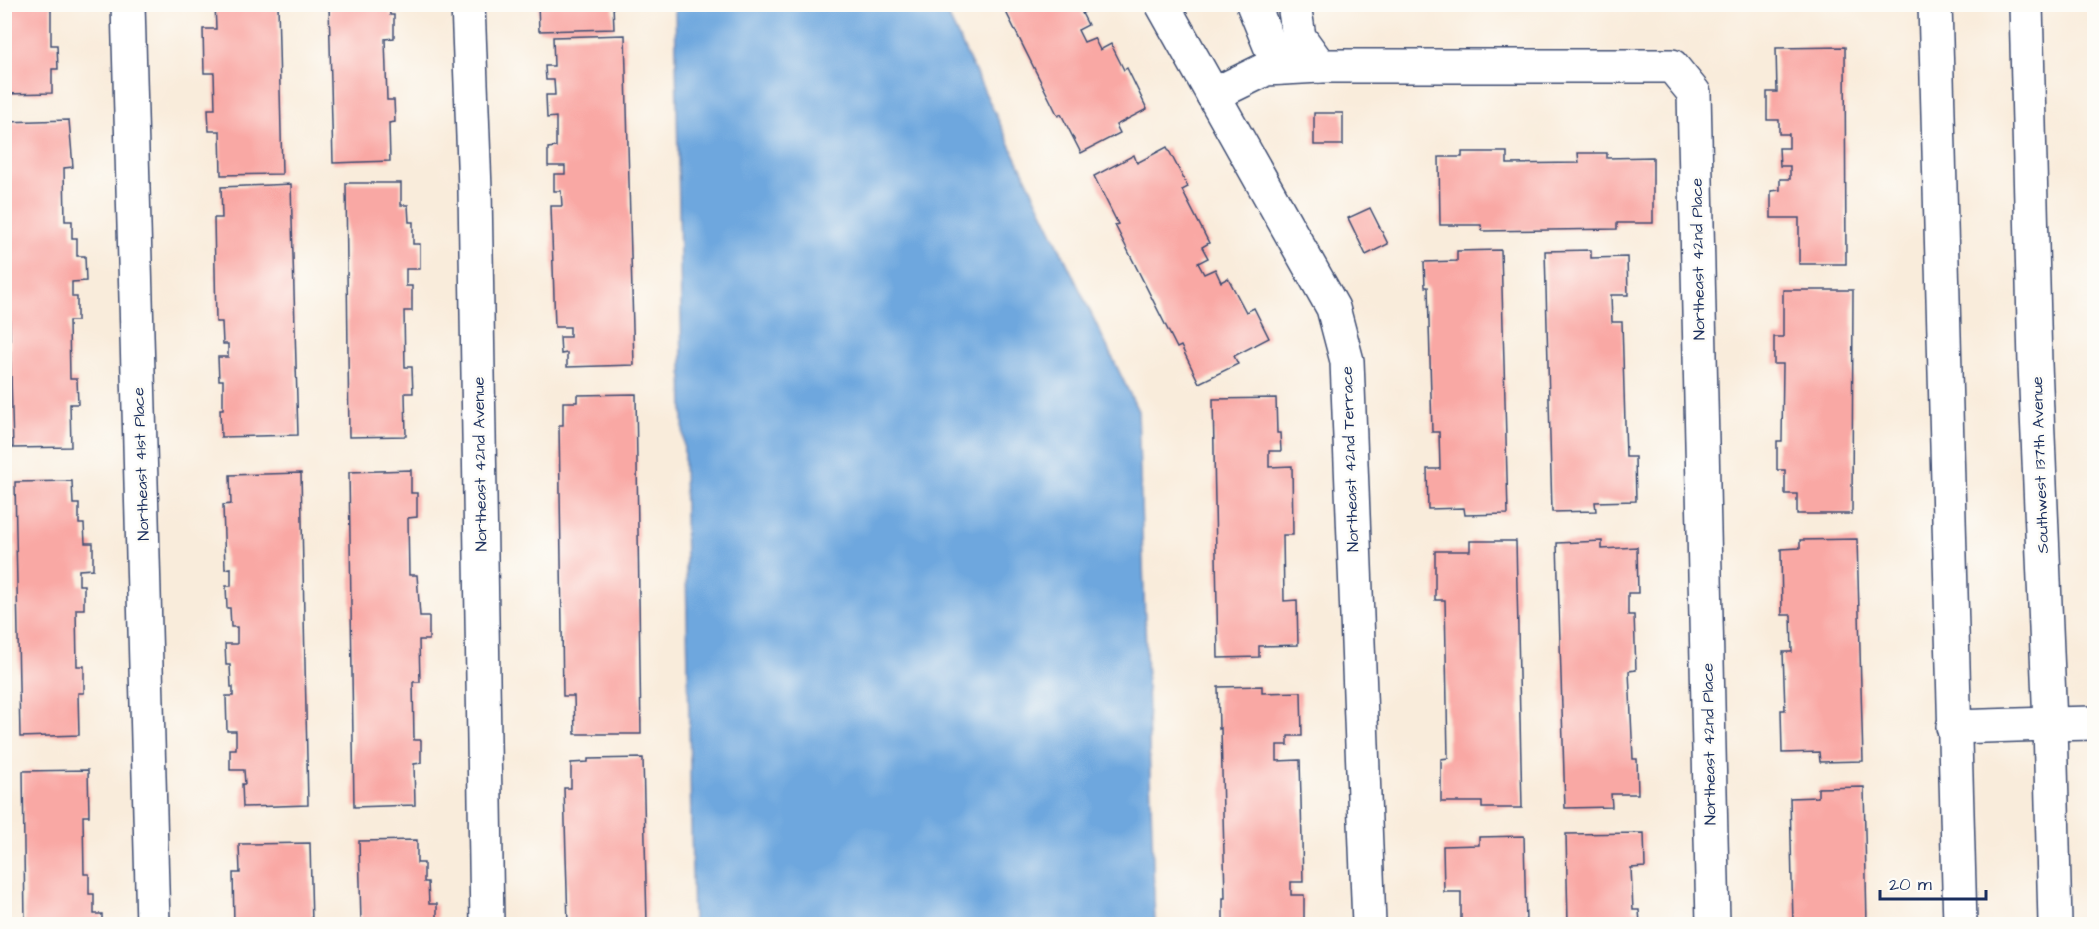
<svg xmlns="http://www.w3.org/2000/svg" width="2099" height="929" viewBox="0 0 2099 929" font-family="'Architects Daughter',sans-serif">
	<rect width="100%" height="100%" fill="#fdfcf7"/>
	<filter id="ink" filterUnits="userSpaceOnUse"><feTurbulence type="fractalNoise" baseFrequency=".0167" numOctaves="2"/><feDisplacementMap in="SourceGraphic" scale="12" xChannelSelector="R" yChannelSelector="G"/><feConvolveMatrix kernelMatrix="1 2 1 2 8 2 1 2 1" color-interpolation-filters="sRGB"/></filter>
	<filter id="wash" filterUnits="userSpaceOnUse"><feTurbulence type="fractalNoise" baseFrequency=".008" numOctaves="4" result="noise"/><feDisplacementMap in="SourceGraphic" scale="24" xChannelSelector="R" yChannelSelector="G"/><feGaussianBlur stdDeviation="1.35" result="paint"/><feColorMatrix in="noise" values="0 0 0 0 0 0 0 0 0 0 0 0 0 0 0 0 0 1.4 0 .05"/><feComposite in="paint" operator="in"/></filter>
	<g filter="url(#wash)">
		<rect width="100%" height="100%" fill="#f9ecdb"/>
		<!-- water -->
		<path fill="#6ea7de" stroke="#446b9e" stroke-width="1.5" d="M 675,5 L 943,5 L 1138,411 L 1155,924 L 693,924 Z"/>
		<g id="blocks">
			<!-- building -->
			<g fill="#f9a8a4">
				<path d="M 4,4 L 51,4 L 51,45 L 57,45 L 58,69 L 52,69 L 52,93 L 4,94 Z"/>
				<path d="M 215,4 L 278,4 L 282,174 L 221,175 L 220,131 L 209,131 L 208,109 L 215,109 L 214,73 L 204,73 L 203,29 L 216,29 Z"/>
				<path d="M 329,4 L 389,4 L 390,15 L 394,15 L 394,38 L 385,39 L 387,100 L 394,100 L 395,122 L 389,123 L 390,161 L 333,163 Z"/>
				<path d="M 538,4 L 613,4 L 614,29 L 539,31 Z"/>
				<path d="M 1002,4 L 1088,4 L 1090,9 L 1082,13 L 1088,25 L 1078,30 L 1084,42 L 1094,38 L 1100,50 L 1111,44 L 1124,70 L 1127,68 L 1147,109 L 1116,125 L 1120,133 L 1081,153 L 1061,114 L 1058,116 Z"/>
				<path d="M 625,35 L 634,365 L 567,367 L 567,353 L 561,354 L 560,337 L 570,337 L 570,327 L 555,327 L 551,206 L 562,206 L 561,191 L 554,191 L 554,174 L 565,174 L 565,166 L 548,166 L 548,148 L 556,147 L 556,117 L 547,118 L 546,95 L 555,95 L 554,80 L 546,80 L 545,66 L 554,66 L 553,37 Z"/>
				<path d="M 1845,47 L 1846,264 L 1799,264 L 1799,218 L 1771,218 L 1771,191 L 1780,190 L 1780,179 L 1790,179 L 1790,166 L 1780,166 L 1779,148 L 1789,148 L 1789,134 L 1779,134 L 1779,120 L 1767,120 L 1767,92 L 1777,92 L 1776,48 Z"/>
				<rect x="1314" y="113" width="29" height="32"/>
				<path d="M 69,120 L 73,167 L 64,168 L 65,221 L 72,221 L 72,238 L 77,238 L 77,256 L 85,256 L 86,281 L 72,282 L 72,297 L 77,297 L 77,321 L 69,321 L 70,379 L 77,379 L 78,404 L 70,404 L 71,447 L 13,448 L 4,122 Z"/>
				<path d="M 1167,147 L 1188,187 L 1182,190 L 1209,243 L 1202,247 L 1208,258 L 1198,263 L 1204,274 L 1215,269 L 1221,282 L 1228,278 L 1246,312 L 1254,308 L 1269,338 L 1234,356 L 1238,364 L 1199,383 L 1181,346 L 1177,348 L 1115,225 L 1118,224 L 1094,176 L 1134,155 L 1137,163 Z"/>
				<path d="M 1462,152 L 1507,152 L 1507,164 L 1579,163 L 1578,153 L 1607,153 L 1607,158 L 1653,157 L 1653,223 L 1617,223 L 1617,229 L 1482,231 L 1481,225 L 1440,225 L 1439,157 L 1462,157 Z"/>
				<path d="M 346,183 L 401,183 L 401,205 L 408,205 L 409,222 L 413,222 L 413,244 L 420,244 L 420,269 L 406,269 L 406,286 L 412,286 L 412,311 L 404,311 L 405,367 L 412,367 L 413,393 L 405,393 L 406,436 L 349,437 Z"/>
				<path d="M 291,184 L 298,435 L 221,437 L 220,409 L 223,409 L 223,380 L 219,380 L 218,357 L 228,357 L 228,344 L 223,344 L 222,322 L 216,322 L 214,218 L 222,218 L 221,187 Z"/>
				<path d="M 1370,208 L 1388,244 L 1366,255 L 1348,218 Z"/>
				<path d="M 1501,250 L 1508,514 L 1465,515 L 1464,508 L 1428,509 L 1427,469 L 1440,469 L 1439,432 L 1432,432 L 1428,287 L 1425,287 L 1424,262 L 1457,261 L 1457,251 Z"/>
				<path d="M 1591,250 L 1591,258 L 1627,257 L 1628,295 L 1611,295 L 1612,322 L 1622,322 L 1626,457 L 1635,457 L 1636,501 L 1595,502 L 1596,511 L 1552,512 L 1545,251 Z"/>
				<path d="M 1783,290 L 1853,290 L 1852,514 L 1797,514 L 1797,494 L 1785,494 L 1785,470 L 1777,470 L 1777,441 L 1782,441 L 1783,364 L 1774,364 L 1774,337 L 1783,337 Z"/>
				<path d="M 636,394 L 641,734 L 575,734 L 574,696 L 563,696 L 559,425 L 563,425 L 563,402 L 577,402 L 577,395 Z"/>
				<path d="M 1276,398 L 1277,433 L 1280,433 L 1281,451 L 1269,451 L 1269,467 L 1292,466 L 1293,535 L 1283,535 L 1284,601 L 1297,600 L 1298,645 L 1259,646 L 1259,657 L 1218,658 L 1213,399 Z"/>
				<path d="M 411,470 L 411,493 L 417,493 L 417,517 L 408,518 L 409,575 L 417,575 L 420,616 L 429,616 L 429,640 L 419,640 L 420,682 L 413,682 L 414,740 L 421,740 L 421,763 L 414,764 L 415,805 L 354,807 L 349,472 Z"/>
				<path d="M 301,473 L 308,805 L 243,807 L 242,784 L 245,784 L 244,770 L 230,770 L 230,749 L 236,749 L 236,731 L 227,731 L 226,696 L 233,696 L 233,687 L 231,687 L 230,665 L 226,665 L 225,644 L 237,644 L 237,627 L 231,627 L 230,608 L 227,608 L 226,586 L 231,586 L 231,568 L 225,569 L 223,505 L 231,504 L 230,475 Z"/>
				<path d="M 72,481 L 73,504 L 79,504 L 79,524 L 84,524 L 85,543 L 93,543 L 93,569 L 79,570 L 79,585 L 84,585 L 84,609 L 76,609 L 77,666 L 84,666 L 84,693 L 78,693 L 79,735 L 20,737 L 15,482 Z"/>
				<path d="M 1857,539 L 1863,761 L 1820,762 L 1819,752 L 1782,753 L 1781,710 L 1785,710 L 1783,652 L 1792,652 L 1791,615 L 1782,615 L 1781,549 L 1800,548 L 1800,540 Z"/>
				<path d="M 1470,541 L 1516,541 L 1522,808 L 1482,808 L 1482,802 L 1441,802 L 1441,759 L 1448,758 L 1445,600 L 1435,600 L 1435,551 L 1470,551 Z"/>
				<path d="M 1602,541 L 1602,549 L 1637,547 L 1638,593 L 1628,593 L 1628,615 L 1634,615 L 1636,670 L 1629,671 L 1633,759 L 1637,759 L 1638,794 L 1611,794 L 1612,807 L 1565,808 L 1557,543 Z"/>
				<path d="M 1262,686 L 1262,693 L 1301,692 L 1302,736 L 1288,736 L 1288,745 L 1277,745 L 1277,761 L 1300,760 L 1303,882 L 1291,882 L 1291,895 L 1304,895 L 1304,924 L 1223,924 L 1223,898 L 1225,898 L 1221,728 L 1219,729 L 1218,687 Z"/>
				<path d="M 643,758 L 647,924 L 568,924 L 564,788 L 571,788 L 571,763 L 588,762 L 588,759 Z"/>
				<path d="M 88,770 L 89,816 L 83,816 L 84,874 L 89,874 L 89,894 L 94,894 L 94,914 L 102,914 L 102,924 L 25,924 L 23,771 Z"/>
				<path d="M 1864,787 L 1867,924 L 1793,924 L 1790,798 L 1818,797 L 1818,788 Z"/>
				<path d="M 1644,833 L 1645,867 L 1631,868 L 1633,910 L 1639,910 L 1640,924 L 1568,924 L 1566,834 Z"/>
				<path d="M 1524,836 L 1526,924 L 1461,924 L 1461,892 L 1444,892 L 1443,846 L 1479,845 L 1479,837 Z"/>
				<path d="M 417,840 L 417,863 L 424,863 L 424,882 L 428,882 L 429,904 L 437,904 L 437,924 L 361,924 L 359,841 Z"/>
				<path d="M 310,843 L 312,924 L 234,924 L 233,873 L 240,873 L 239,844 Z"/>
			</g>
		</g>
	</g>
	<g filter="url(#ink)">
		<use href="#blocks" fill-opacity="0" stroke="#3c4b71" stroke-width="1.5"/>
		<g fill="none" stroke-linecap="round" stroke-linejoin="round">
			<!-- minor casing -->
			<g stroke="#3c4b71" stroke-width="36">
				<g id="minor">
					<path d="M 128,4 L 153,924"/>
					<path d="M 468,4 L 475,190 L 487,924"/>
					<path d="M 1162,4 L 1333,308 L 1347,361 L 1369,924"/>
					<path d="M 1253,4 L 1279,68"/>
					<path d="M 1294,4 L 1299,37 L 1320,66"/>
					<path d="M 1213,95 L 1266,69 L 1320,66 L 1672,66 L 1694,93 L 1713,924"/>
					<path d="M 2050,724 L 2094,723"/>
				</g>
			</g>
			<!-- major casing -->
			<g stroke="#3c4b71" stroke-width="36">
				<g id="major">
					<path d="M 1935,4 L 1960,924"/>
					<path d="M 2026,4 L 2035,364 L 2050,724 L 2055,924"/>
					<path d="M 1953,727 L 2050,724"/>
				</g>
			</g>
			<!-- minor -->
			<use href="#minor" stroke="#fff" stroke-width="33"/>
			<!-- major -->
			<use href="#major" stroke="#fff" stroke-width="33"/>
		</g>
	</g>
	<g text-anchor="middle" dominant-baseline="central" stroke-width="5" stroke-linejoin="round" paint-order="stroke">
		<!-- street labels -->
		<g font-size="16" fill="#1b2f5e" stroke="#fdfcf7">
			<text transform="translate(1698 259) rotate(-91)">Northeast 42nd Place</text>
			<text transform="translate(1350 459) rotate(-92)">Northeast 42nd Terrace</text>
			<text transform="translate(141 464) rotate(-92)">Northeast 41st Place</text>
			<text transform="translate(480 464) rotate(-91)">Northeast 42nd Avenue</text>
			<text transform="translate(2040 465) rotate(-92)">Southwest 137th Avenue</text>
			<text transform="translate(1709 744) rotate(-91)">Northeast 42nd Place</text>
		</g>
	</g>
	<!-- margin -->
	<rect width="2099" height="929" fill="none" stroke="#fdfcf7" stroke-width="24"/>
	<!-- scale -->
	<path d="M1880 890v9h106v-9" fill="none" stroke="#1b2f5e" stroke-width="3"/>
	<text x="1889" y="890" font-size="18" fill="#1b2f5e" stroke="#fdfcf7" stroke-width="4.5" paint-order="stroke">20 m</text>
</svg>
